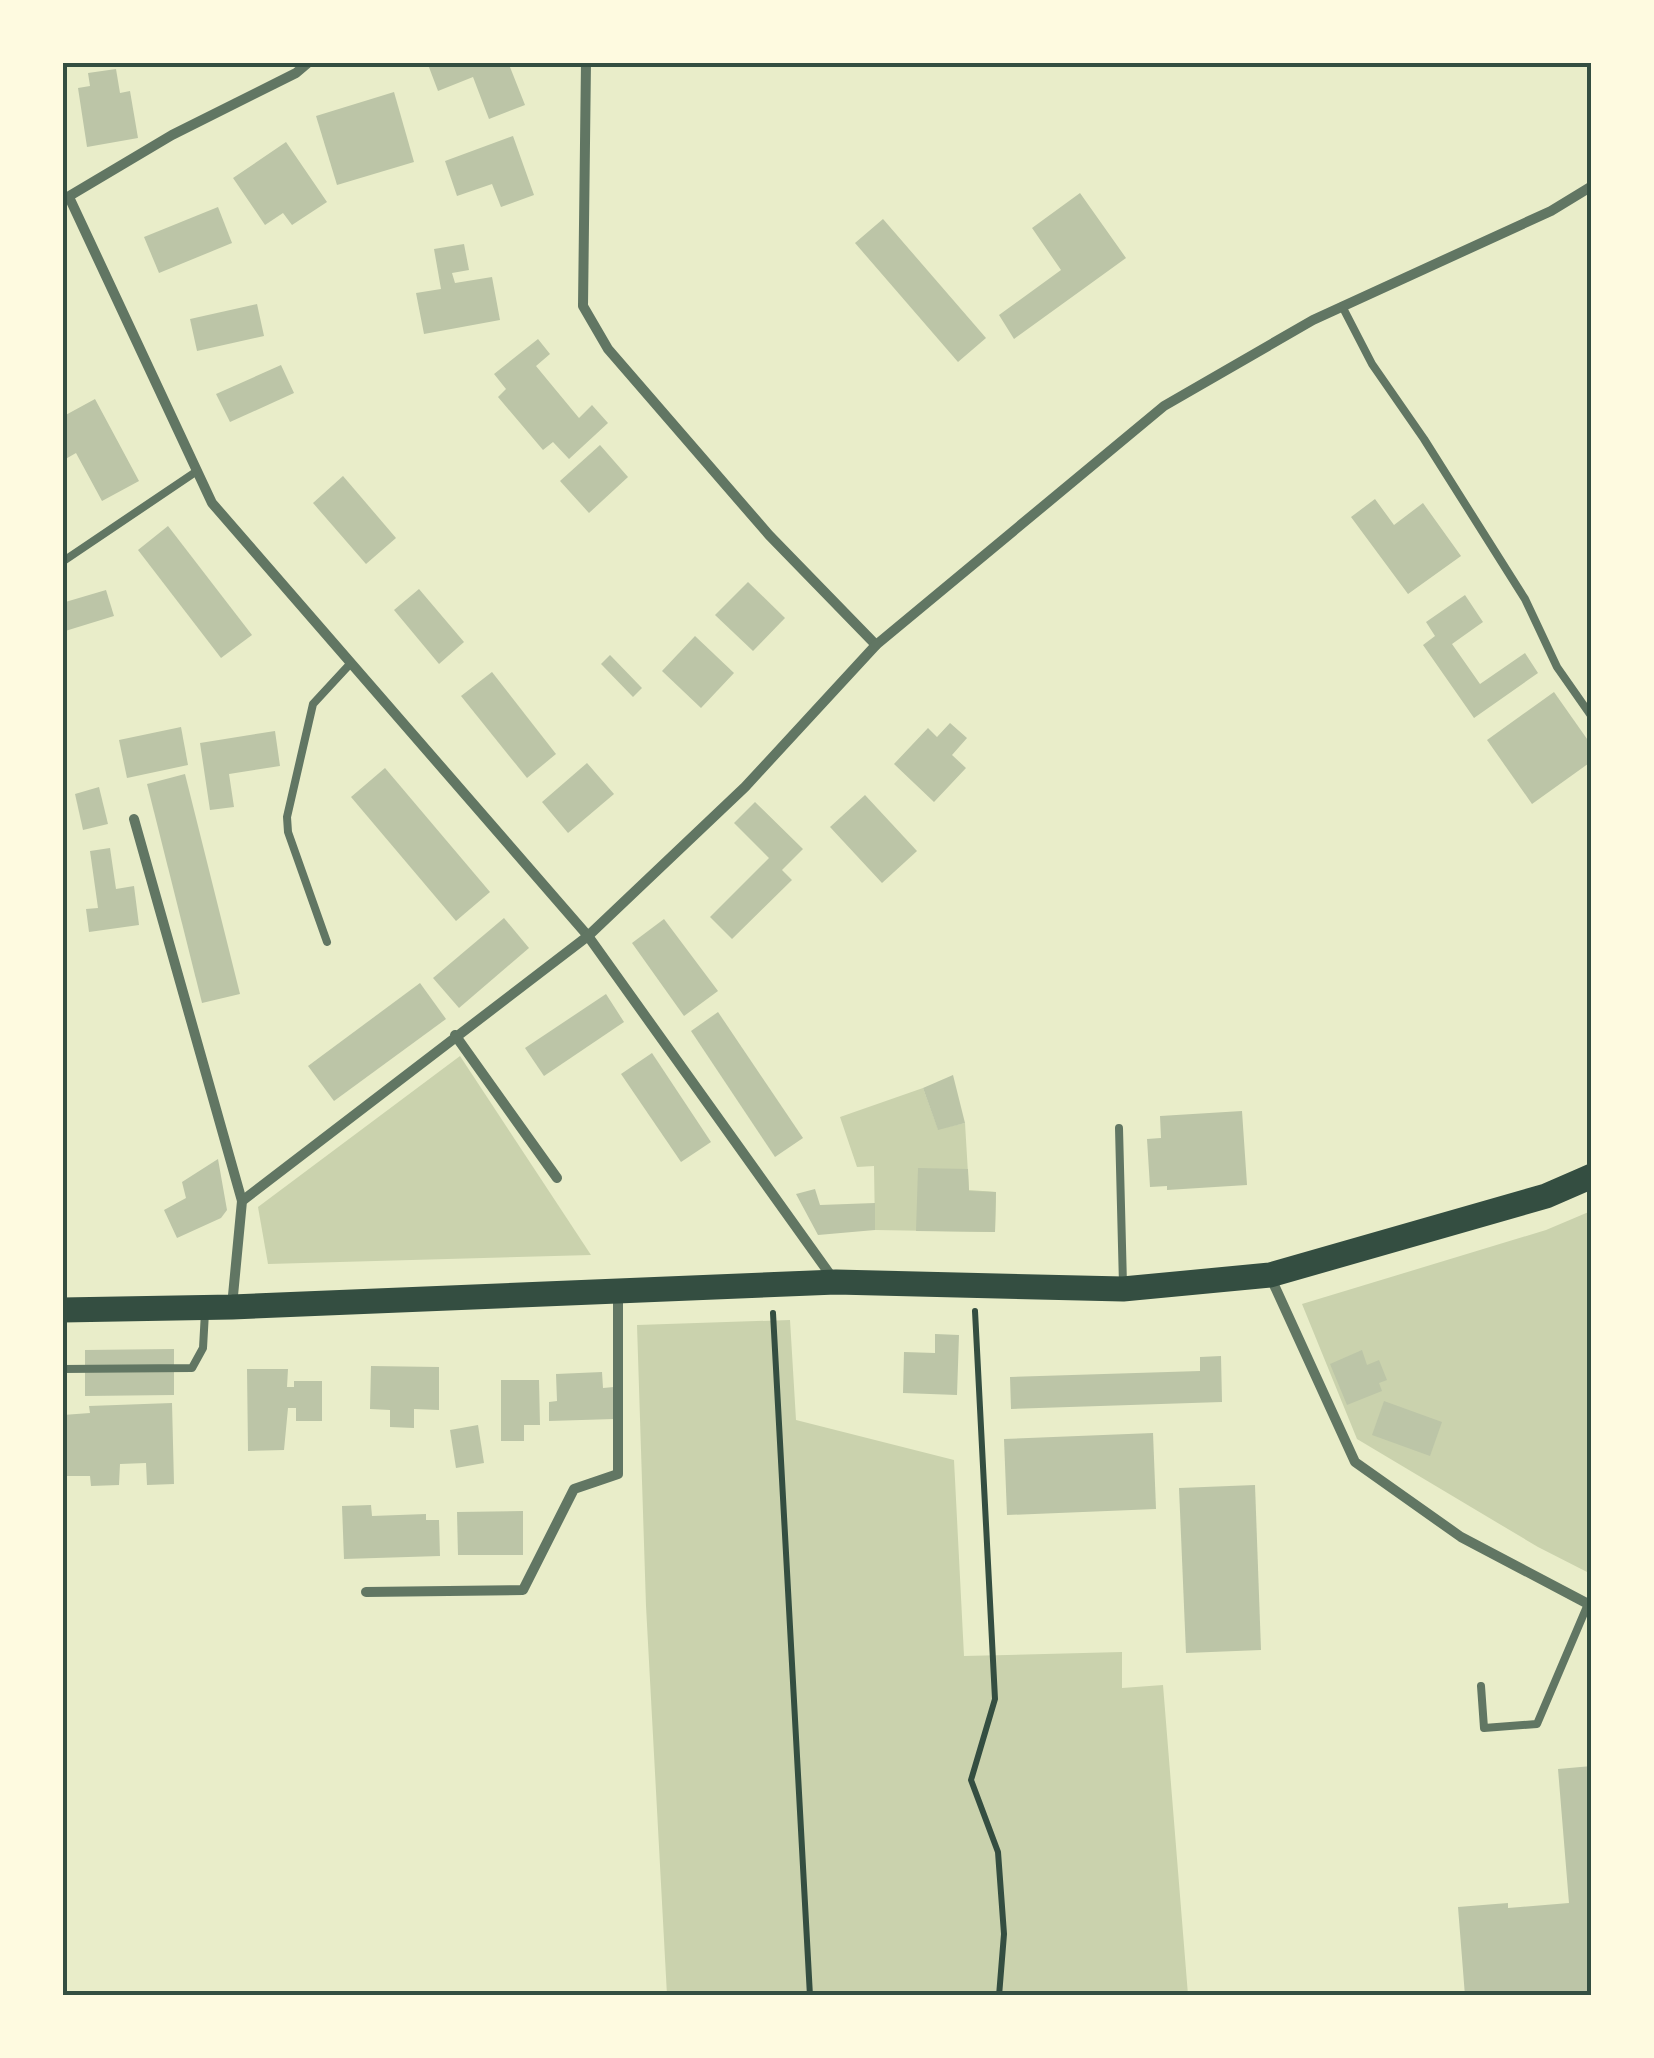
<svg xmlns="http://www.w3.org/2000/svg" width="1654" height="2058" viewBox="0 0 1654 2058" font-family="'IBM Plex Serif',serif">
	<rect width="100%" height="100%" fill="#e9edc9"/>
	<!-- green -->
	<g fill="#cad2ad">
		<path d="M 460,1056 L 591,1255 L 268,1264 L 258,1207 Z"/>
		<path d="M 923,1088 L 938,1129 L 965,1123 L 969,1190 L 996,1192 L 995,1232 L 875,1230 L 874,1166 L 857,1167 L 840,1117 Z"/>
		<path d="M 1591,1211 L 1591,1574 L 1538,1547 L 1357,1439 L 1302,1304 L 1546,1230 Z"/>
		<path d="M 790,1320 L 796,1420 L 954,1460 L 964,1656 L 1122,1652 L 1122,1688 L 1163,1685 L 1188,1995 L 667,1995 L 646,1606 L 637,1325 Z"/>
	</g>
	<!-- building -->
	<g fill="#bcc5a7">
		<path d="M 427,62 L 508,62 L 525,105 L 489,119 L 473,77 L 438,91 Z"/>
		<path d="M 116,69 L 120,93 L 130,91 L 138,138 L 87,147 L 78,88 L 90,86 L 88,73 Z"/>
		<path d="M 394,92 L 414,162 L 337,185 L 316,116 Z"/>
		<path d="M 513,136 L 534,195 L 501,207 L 492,184 L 457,196 L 445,161 Z"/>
		<path d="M 286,142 L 327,202 L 292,225 L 283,213 L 265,225 L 233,178 Z"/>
		<path d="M 1080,193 L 1126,258 L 1014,339 L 999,315 L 1061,270 L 1032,228 Z"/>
		<path d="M 218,207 L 232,243 L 159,273 L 144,237 Z"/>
		<path d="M 883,219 L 986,338 L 958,362 L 855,243 Z"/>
		<path d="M 464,244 L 469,270 L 452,273 L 455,283 L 492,277 L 500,320 L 424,334 L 416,293 L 441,289 L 434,249 Z"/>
		<path d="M 257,304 L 264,336 L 197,351 L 190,319 Z"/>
		<path d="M 538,339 L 550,354 L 536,366 L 550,383 L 579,418 L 592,405 L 608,423 L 569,459 L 553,442 L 543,450 L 498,397 L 506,389 L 494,374 Z"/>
		<path d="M 281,365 L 294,393 L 230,422 L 216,394 Z"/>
		<path d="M 95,399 L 139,481 L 102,501 L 76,453 L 62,461 L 62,417 Z"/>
		<path d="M 600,445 L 628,477 L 589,513 L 560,481 Z"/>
		<path d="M 343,476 L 396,538 L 366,564 L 313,503 Z"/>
		<path d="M 1375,499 L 1394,525 L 1423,503 L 1461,556 L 1408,594 L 1351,517 Z"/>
		<path d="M 168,526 L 252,635 L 221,658 L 138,550 Z"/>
		<path d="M 748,582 L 785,618 L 753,651 L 715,615 Z"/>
		<path d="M 419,589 L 464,642 L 439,664 L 394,610 Z"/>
		<path d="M 106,590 L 114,616 L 62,632 L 62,603 Z"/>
		<path d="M 1465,595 L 1483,622 L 1452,644 L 1480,684 L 1525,653 L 1538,673 L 1474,718 L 1423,645 L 1435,636 L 1426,622 Z"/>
		<path d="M 695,636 L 734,673 L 701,708 L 662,671 Z"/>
		<path d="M 610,655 L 642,688 L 633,697 L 601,664 Z"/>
		<path d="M 492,672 L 556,754 L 527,778 L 461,696 Z"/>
		<path d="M 1554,692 L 1592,746 L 1592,761 L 1532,804 L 1487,740 Z"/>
		<path d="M 950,723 L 967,738 L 952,755 L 966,768 L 934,802 L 894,764 L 928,728 L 937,737 Z"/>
		<path d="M 181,727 L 188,765 L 127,778 L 119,740 Z"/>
		<path d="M 275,731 L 280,766 L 229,774 L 234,807 L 210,810 L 200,743 Z"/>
		<path d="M 587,763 L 614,794 L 568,833 L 542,802 Z"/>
		<path d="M 385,768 L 490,892 L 456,921 L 351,797 Z"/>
		<path d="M 185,774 L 240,994 L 202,1003 L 147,784 Z"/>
		<path d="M 99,787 L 108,824 L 83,830 L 75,794 Z"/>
		<path d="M 865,795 L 917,851 L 882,883 L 830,827 Z"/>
		<path d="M 755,802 L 803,849 L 782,870 L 792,880 L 732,939 L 710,917 L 769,858 L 734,823 Z"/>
		<path d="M 110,848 L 116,889 L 134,886 L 139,925 L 89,932 L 86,909 L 98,908 L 90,851 Z"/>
		<path d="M 504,918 L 529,948 L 459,1008 L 433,978 Z"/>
		<path d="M 664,919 L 718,991 L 684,1016 L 632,943 Z"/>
		<path d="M 420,983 L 446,1019 L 334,1101 L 308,1066 Z"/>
		<path d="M 606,994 L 624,1022 L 544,1076 L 525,1048 Z"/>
		<path d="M 718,1012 L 803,1138 L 775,1157 L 691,1031 Z"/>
		<path d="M 652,1053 L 711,1142 L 681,1162 L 621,1074 Z"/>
		<path d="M 953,1075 L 965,1123 L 938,1130 L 923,1088 Z"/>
		<path d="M 1242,1111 L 1247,1185 L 1167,1190 L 1167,1186 L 1150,1187 L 1147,1139 L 1161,1138 L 1160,1116 Z"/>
		<path d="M 218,1159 L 227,1210 L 221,1218 L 177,1238 L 164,1210 L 186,1198 L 182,1182 Z"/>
		<path d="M 918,1168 L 968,1169 L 969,1191 L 996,1192 L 995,1232 L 916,1231 Z"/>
		<path d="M 815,1189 L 820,1205 L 875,1203 L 875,1230 L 818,1235 L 796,1194 Z"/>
		<path d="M 935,1334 L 959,1335 L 957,1395 L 903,1393 L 904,1352 L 935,1353 Z"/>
		<path d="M 174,1349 L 174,1395 L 85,1396 L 85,1350 Z"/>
		<path d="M 1362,1350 L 1367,1365 L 1379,1360 L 1387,1380 L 1379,1383 L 1382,1391 L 1347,1405 L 1330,1364 Z"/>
		<path d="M 1221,1356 L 1222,1402 L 1011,1409 L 1010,1377 L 1200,1371 L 1200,1357 Z"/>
		<path d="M 371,1366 L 439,1367 L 439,1410 L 414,1409 L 414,1428 L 390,1427 L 390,1410 L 370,1409 Z"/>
		<path d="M 247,1369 L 288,1369 L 287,1387 L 294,1387 L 294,1381 L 322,1381 L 322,1421 L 296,1421 L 296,1408 L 288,1408 L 284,1450 L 248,1451 Z"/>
		<path d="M 602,1372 L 603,1388 L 614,1387 L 614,1419 L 549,1421 L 549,1402 L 557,1401 L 556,1374 Z"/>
		<path d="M 501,1380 L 539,1380 L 540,1425 L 524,1425 L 524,1441 L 501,1441 Z"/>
		<path d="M 1384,1401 L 1442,1422 L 1430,1456 L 1372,1435 Z"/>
		<path d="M 172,1403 L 174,1484 L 147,1485 L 146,1463 L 120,1464 L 119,1485 L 91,1486 L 90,1476 L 65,1476 L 63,1415 L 90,1413 L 89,1406 Z"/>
		<path d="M 478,1425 L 484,1463 L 456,1468 L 450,1430 Z"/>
		<path d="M 1153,1433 L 1156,1509 L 1007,1515 L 1004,1439 Z"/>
		<path d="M 1255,1485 L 1261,1650 L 1186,1653 L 1179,1488 Z"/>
		<path d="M 371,1505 L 372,1516 L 426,1514 L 426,1520 L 439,1520 L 440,1556 L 344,1559 L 342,1506 Z"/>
		<path d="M 523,1511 L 523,1555 L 458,1555 L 457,1512 Z"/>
		<path d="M 1592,1766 L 1592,1996 L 1465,1996 L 1458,1907 L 1508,1903 L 1508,1908 L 1569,1903 L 1558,1769 Z"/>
	</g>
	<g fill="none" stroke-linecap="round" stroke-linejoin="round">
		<!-- path -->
		<g stroke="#344e41" stroke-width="6">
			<path d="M 975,1311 L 995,1699 L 971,1780 L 998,1852 L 1004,1934 L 999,1996"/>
			<path d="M 773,1313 L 810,1996"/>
		</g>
		<!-- service -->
		<g stroke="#617663" stroke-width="8">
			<path d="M 1342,306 L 1372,364 L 1424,439 L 1525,599 L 1557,667 L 1592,717"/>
			<path d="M 62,562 L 197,471"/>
			<path d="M 327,942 L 288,832 L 287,817 L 313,704 L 350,664"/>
			<path d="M 1119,1128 L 1123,1285"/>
			<path d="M 62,1369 L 192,1368 L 203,1348 L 205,1312"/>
			<path d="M 1481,1686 L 1484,1728 L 1537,1724 L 1588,1604"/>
		</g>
		<!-- minor -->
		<g stroke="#617663" stroke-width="10">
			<path d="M 586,62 L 583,306 L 608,349 L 769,535 L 876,645"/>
			<path d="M 69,197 L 212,503 L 588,936 L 834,1280"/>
			<path d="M 66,198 L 172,135 L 296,73 L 309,62"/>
			<path d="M 134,819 L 242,1201"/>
			<path d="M 455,1035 L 557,1178"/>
			<path d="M 1270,1276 L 1355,1462 L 1461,1537 L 1592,1606"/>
			<path d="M 232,1306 L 242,1201 L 588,936 L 745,787 L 876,645 L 1164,406 L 1313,320 L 1551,211 L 1592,186"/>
			<path d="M 366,1592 L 523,1590 L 574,1489 L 618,1474 L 618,1292"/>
		</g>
		<!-- primary -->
		<path stroke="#344e41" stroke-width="25" d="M 62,1310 L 232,1307 L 836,1282 L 1123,1289 L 1270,1275 L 1546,1196 L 1592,1176"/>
	</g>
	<!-- border -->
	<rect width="1654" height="2058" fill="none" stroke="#fefae0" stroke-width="130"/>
	<rect x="65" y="65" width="1524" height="1928" fill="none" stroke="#344e41" stroke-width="4"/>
</svg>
